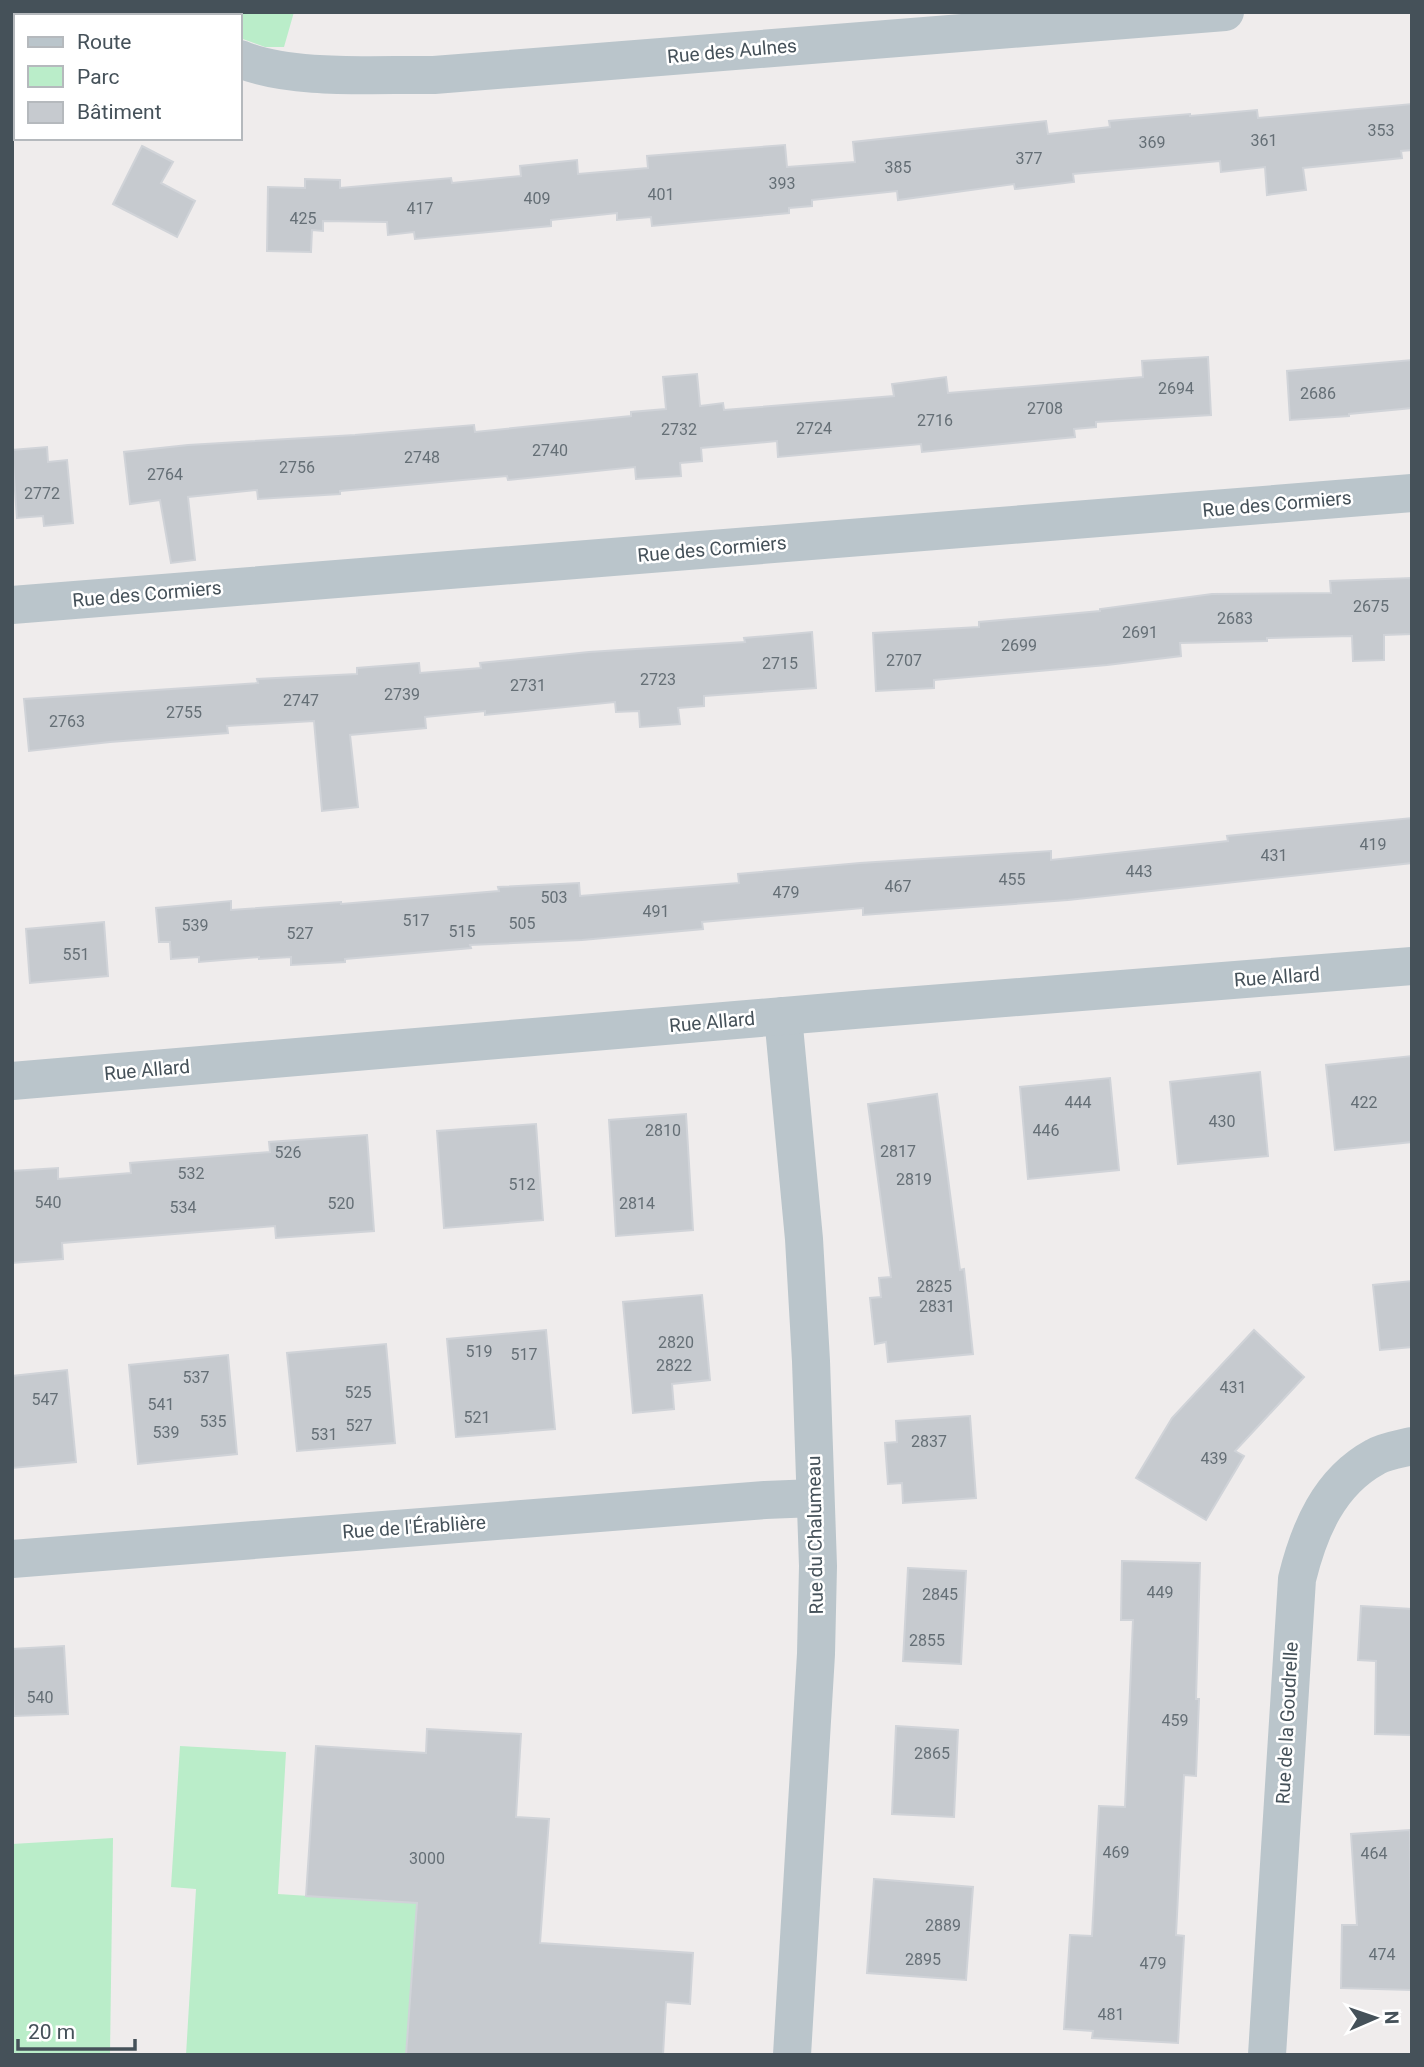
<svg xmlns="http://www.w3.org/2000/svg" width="1424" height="2067" viewBox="0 0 1424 2067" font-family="Roboto,sans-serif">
	<rect width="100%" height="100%" fill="#efecec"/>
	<!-- green -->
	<g fill="#baedc9">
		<path d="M 205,12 L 294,12 L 284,47 L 265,47 L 240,38 L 240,16 L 208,16 Z"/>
		<path d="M 180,1746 L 286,1752 L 278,1894 L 417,1903 L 406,2055 L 186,2055 L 196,1889 L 171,1887 Z"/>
		<path d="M 113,1838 L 110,2055 L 12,2055 L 12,1844 Z"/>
	</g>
	<!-- building -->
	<g fill="#c6cacf" stroke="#d0d3d8" stroke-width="2">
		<path d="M 1412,104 L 1412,150 L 1401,151 L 1402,158 L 1303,168 L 1306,190 L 1267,195 L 1265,167 L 1221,172 L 1220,161 L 1073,174 L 1074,182 L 1015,189 L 1014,184 L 898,200 L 897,191 L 812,200 L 812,206 L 789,208 L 789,213 L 652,226 L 651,217 L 617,220 L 617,213 L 551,220 L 551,226 L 415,239 L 414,232 L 388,235 L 387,222 L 323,221 L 323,231 L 312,230 L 311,252 L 267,251 L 268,187 L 305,188 L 305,179 L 340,180 L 340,188 L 451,178 L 452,183 L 521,176 L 520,166 L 577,160 L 578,174 L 648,168 L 647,156 L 785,145 L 787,167 L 855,162 L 853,142 L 1046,121 L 1048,134 L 1110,127 L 1109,121 L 1190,114 L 1190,116 L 1257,110 L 1258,118 Z"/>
		<path d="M 142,146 L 173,162 L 161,183 L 195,201 L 177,237 L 113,204 Z"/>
		<path d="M 1208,357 L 1211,415 L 1096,422 L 1096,427 L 1074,429 L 1075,437 L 922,452 L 921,444 L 778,457 L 777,441 L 701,448 L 702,461 L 680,463 L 681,476 L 636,479 L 635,467 L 508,480 L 507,476 L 340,491 L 340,494 L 258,499 L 257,490 L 188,497 L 195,560 L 171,563 L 160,500 L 130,504 L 124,452 L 188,445 L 355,435 L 474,425 L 475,432 L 631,416 L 631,412 L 666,409 L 663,377 L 697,374 L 700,406 L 723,403 L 724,410 L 894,396 L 892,384 L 946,377 L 948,393 L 1143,377 L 1142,361 Z"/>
		<path d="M 1412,360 L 1412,408 L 1349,414 L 1349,416 L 1290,420 L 1287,371 Z"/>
		<path d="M 47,447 L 48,462 L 67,460 L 73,523 L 44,526 L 43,516 L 17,518 L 12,450 Z"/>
		<path d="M 1412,578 L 1412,634 L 1384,635 L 1384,660 L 1353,661 L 1352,636 L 1267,638 L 1267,641 L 1180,643 L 1181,656 L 1107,665 L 934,680 L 934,688 L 876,691 L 873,633 L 979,627 L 979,622 L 1100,611 L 1100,609 L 1212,594 L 1331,593 L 1330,581 Z"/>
		<path d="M 812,632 L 816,688 L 704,696 L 704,706 L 678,708 L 680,724 L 640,727 L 639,711 L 616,712 L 615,702 L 485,715 L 485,711 L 425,717 L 426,728 L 350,735 L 358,807 L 322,811 L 314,721 L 227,726 L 228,733 L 110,742 L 29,751 L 24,699 L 258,683 L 257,679 L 357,674 L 357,668 L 419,663 L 420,673 L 481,668 L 480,663 L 589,652 L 745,642 L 744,638 Z"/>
		<path d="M 1412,818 L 1412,863 L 1068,900 L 863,915 L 863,908 L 702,922 L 703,929 L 582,940 L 470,945 L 471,948 L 345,959 L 345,962 L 291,965 L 291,957 L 259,959 L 259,957 L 199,962 L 199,957 L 171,959 L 170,942 L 159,942 L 156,908 L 231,901 L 231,910 L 341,902 L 341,904 L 499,891 L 498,887 L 579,883 L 580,896 L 739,883 L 738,874 L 860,863 L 1051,851 L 1051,860 L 1228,841 L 1227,836 Z"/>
		<path d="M 104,922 L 108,976 L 30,983 L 26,929 Z"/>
		<path d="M 1412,1056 L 1412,1142 L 1335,1150 L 1326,1065 Z"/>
		<path d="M 1260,1072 L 1268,1156 L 1178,1164 L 1170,1082 Z"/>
		<path d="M 1110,1078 L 1119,1170 L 1028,1179 L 1020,1087 Z"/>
		<path d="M 937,1094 L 960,1270 L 964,1269 L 973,1354 L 888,1362 L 886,1342 L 875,1344 L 870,1298 L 881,1297 L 879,1278 L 891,1277 L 868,1104 Z"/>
		<path d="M 686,1114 L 693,1230 L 616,1236 L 609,1120 Z"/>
		<path d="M 536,1124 L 543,1220 L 444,1228 L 437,1131 Z"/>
		<path d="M 367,1135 L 374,1231 L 276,1238 L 275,1226 L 62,1243 L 63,1259 L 12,1263 L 12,1171 L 58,1168 L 58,1179 L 131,1173 L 130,1163 L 270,1152 L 269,1142 Z"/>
		<path d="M 1412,1281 L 1412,1347 L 1380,1350 L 1373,1285 Z"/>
		<path d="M 702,1295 L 710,1380 L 672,1384 L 674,1409 L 633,1413 L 623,1302 Z"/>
		<path d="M 546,1330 L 555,1429 L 456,1437 L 447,1339 Z"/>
		<path d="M 1254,1330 L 1304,1377 L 1235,1451 L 1244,1456 L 1206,1520 L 1136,1478 L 1172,1418 Z"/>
		<path d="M 386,1344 L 395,1443 L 297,1451 L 287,1353 Z"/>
		<path d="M 228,1355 L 237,1454 L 138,1464 L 129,1365 Z"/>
		<path d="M 67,1370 L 76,1462 L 12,1468 L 12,1376 Z"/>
		<path d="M 970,1416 L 976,1498 L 903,1503 L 902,1483 L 888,1484 L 885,1443 L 897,1442 L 896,1421 Z"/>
		<path d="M 1122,1561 L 1200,1563 L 1196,1699 L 1199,1699 L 1196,1776 L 1184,1775 L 1176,1935 L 1184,1936 L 1178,2043 L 1092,2038 L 1093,2031 L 1064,2029 L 1070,1935 L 1092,1936 L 1099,1806 L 1125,1807 L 1133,1620 L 1121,1620 Z"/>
		<path d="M 908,1568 L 966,1571 L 961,1664 L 903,1661 Z"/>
		<path d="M 1361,1606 L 1412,1609 L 1412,1735 L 1375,1734 L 1376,1661 L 1358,1660 Z"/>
		<path d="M 64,1646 L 68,1714 L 14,1716 L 12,1649 Z"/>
		<path d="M 896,1726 L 958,1730 L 954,1817 L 892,1814 Z"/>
		<path d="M 427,1729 L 521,1734 L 516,1817 L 549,1819 L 540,1943 L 693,1953 L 690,2004 L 666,2002 L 663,2055 L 406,2055 L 417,1903 L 306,1896 L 316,1746 L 426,1753 Z"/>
		<path d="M 1410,1830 L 1412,1990 L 1341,1988 L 1342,1925 L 1357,1925 L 1351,1834 Z"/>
		<path d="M 874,1879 L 973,1887 L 966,1980 L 867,1973 Z"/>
	</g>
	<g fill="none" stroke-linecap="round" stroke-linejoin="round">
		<!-- minor -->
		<g stroke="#bac5cb" stroke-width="38">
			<path d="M 173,12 L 176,16"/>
			<path d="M 240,59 C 292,81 377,74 434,75 L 1225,12"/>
			<path d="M 12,605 L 1412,493"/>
			<path d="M 783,1016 L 804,1239 L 811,1361 L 818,1566 L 816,1654 L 792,2055"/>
			<path d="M 12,1081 L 866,1009 L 1412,966"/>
			<path d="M 12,1559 L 765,1500 L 815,1498"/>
			<path d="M 1267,2055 L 1297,1579 C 1309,1530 1329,1482 1375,1457 C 1385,1451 1400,1449 1412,1446"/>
		</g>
	</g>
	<g text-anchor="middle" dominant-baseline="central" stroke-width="5" stroke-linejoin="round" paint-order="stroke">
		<!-- number labels -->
		<g font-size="16" fill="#656f76">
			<text x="1381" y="130">353</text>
			<text x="1264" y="140">361</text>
			<text x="1152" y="142">369</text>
			<text x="1029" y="158">377</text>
			<text x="898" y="167">385</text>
			<text x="782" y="183">393</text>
			<text x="661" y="194">401</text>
			<text x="537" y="198">409</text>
			<text x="420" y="208">417</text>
			<text x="303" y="218">425</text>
			<text x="1176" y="388">2694</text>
			<text x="1318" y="393">2686</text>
			<text x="1045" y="408">2708</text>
			<text x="935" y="420">2716</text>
			<text x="814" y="428">2724</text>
			<text x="679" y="429">2732</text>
			<text x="550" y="450">2740</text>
			<text x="422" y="457">2748</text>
			<text x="297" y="467">2756</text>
			<text x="165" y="474">2764</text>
			<text x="42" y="493">2772</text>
			<text x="1371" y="606">2675</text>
			<text x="1235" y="618">2683</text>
			<text x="1140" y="632">2691</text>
			<text x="1019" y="645">2699</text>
			<text x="904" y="660">2707</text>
			<text x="780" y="663">2715</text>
			<text x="658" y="679">2723</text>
			<text x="528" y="685">2731</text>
			<text x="402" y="694">2739</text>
			<text x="301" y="700">2747</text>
			<text x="184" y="712">2755</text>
			<text x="67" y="721">2763</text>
			<text x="1373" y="844">419</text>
			<text x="1274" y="855">431</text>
			<text x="1139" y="871">443</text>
			<text x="1012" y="879">455</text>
			<text x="898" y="886">467</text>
			<text x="786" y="892">479</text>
			<text x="554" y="897">503</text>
			<text x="656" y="911">491</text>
			<text x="416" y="920">517</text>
			<text x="522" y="923">505</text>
			<text x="195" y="925">539</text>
			<text x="462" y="931">515</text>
			<text x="300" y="933">527</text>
			<text x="76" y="954">551</text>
			<text x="1078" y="1102">444</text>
			<text x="1364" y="1102">422</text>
			<text x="1222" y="1121">430</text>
			<text x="663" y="1130">2810</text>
			<text x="1046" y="1130">446</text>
			<text x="898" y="1151">2817</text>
			<text x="288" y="1152">526</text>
			<text x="191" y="1173">532</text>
			<text x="914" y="1179">2819</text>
			<text x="522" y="1184">512</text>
			<text x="48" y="1202">540</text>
			<text x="341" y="1203">520</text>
			<text x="637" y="1203">2814</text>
			<text x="183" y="1207">534</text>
			<text x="934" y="1286">2825</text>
			<text x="937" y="1306">2831</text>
			<text x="676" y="1342">2820</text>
			<text x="479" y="1351">519</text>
			<text x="524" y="1354">517</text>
			<text x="674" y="1365">2822</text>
			<text x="196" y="1377">537</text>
			<text x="1233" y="1387">431</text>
			<text x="358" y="1392">525</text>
			<text x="45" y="1399">547</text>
			<text x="161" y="1404">541</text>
			<text x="477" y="1417">521</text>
			<text x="213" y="1421">535</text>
			<text x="359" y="1425">527</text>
			<text x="166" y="1432">539</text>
			<text x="324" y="1434">531</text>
			<text x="929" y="1441">2837</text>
			<text x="1214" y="1458">439</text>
			<text x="1160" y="1592">449</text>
			<text x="940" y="1594">2845</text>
			<text x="927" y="1640">2855</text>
			<text x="40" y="1697">540</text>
			<text x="1175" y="1720">459</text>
			<text x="932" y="1753">2865</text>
			<text x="1116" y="1852">469</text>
			<text x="1374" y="1853">464</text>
			<text x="427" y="1858">3000</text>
			<text x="943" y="1925">2889</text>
			<text x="1382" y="1954">474</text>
			<text x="923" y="1959">2895</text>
			<text x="1153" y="1963">479</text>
			<text x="1111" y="2014">481</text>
		</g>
		<!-- street labels -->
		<g font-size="19" fill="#455159" stroke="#fff">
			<text transform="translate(732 51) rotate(-5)">Rue des Aulnes</text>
			<text transform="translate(1277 504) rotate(-5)">Rue des Cormiers</text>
			<text transform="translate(712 549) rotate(-5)">Rue des Cormiers</text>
			<text transform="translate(147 594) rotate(-5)">Rue des Cormiers</text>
			<text transform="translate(1277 977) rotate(-4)">Rue Allard</text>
			<text transform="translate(712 1022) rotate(-5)">Rue Allard</text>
			<text transform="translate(147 1070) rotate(-5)">Rue Allard</text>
			<text transform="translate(414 1527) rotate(-4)">Rue de l'Érablière</text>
			<text transform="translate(815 1535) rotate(-91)">Rue du Chalumeau</text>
			<text transform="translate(1287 1723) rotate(-87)">Rue de la Goudrelle</text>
		</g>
	</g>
	<!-- border -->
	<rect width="1424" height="2067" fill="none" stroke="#455159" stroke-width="28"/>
	<!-- legend -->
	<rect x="14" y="14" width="228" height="126" fill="#ffffff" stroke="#b5b9bd" stroke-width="2"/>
	<rect x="28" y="37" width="35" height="10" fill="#bac5cb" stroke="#b5b9bd" stroke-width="2"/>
	<text x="77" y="49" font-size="21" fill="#455159">Route</text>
	<rect x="28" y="66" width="35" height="21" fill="#baedc9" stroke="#b5b9bd" stroke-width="2"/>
	<text x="77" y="84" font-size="21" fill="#455159">Parc</text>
	<rect x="28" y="102" width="35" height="21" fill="#c6cacf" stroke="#b5b9bd" stroke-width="2"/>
	<text x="77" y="119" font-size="21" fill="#455159">Bâtiment</text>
	<!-- north arrow -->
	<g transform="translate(1375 2018) rotate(88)" stroke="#ffffff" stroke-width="5" paint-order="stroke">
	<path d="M0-5L12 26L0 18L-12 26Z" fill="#455159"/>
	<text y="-10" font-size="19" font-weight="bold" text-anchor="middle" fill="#455159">N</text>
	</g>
	<!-- scale -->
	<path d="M18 2039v10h117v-10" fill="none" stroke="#455159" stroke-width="3.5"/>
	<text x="28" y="2039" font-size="21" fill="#455159" stroke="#ffffff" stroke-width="5" paint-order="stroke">20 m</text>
</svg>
